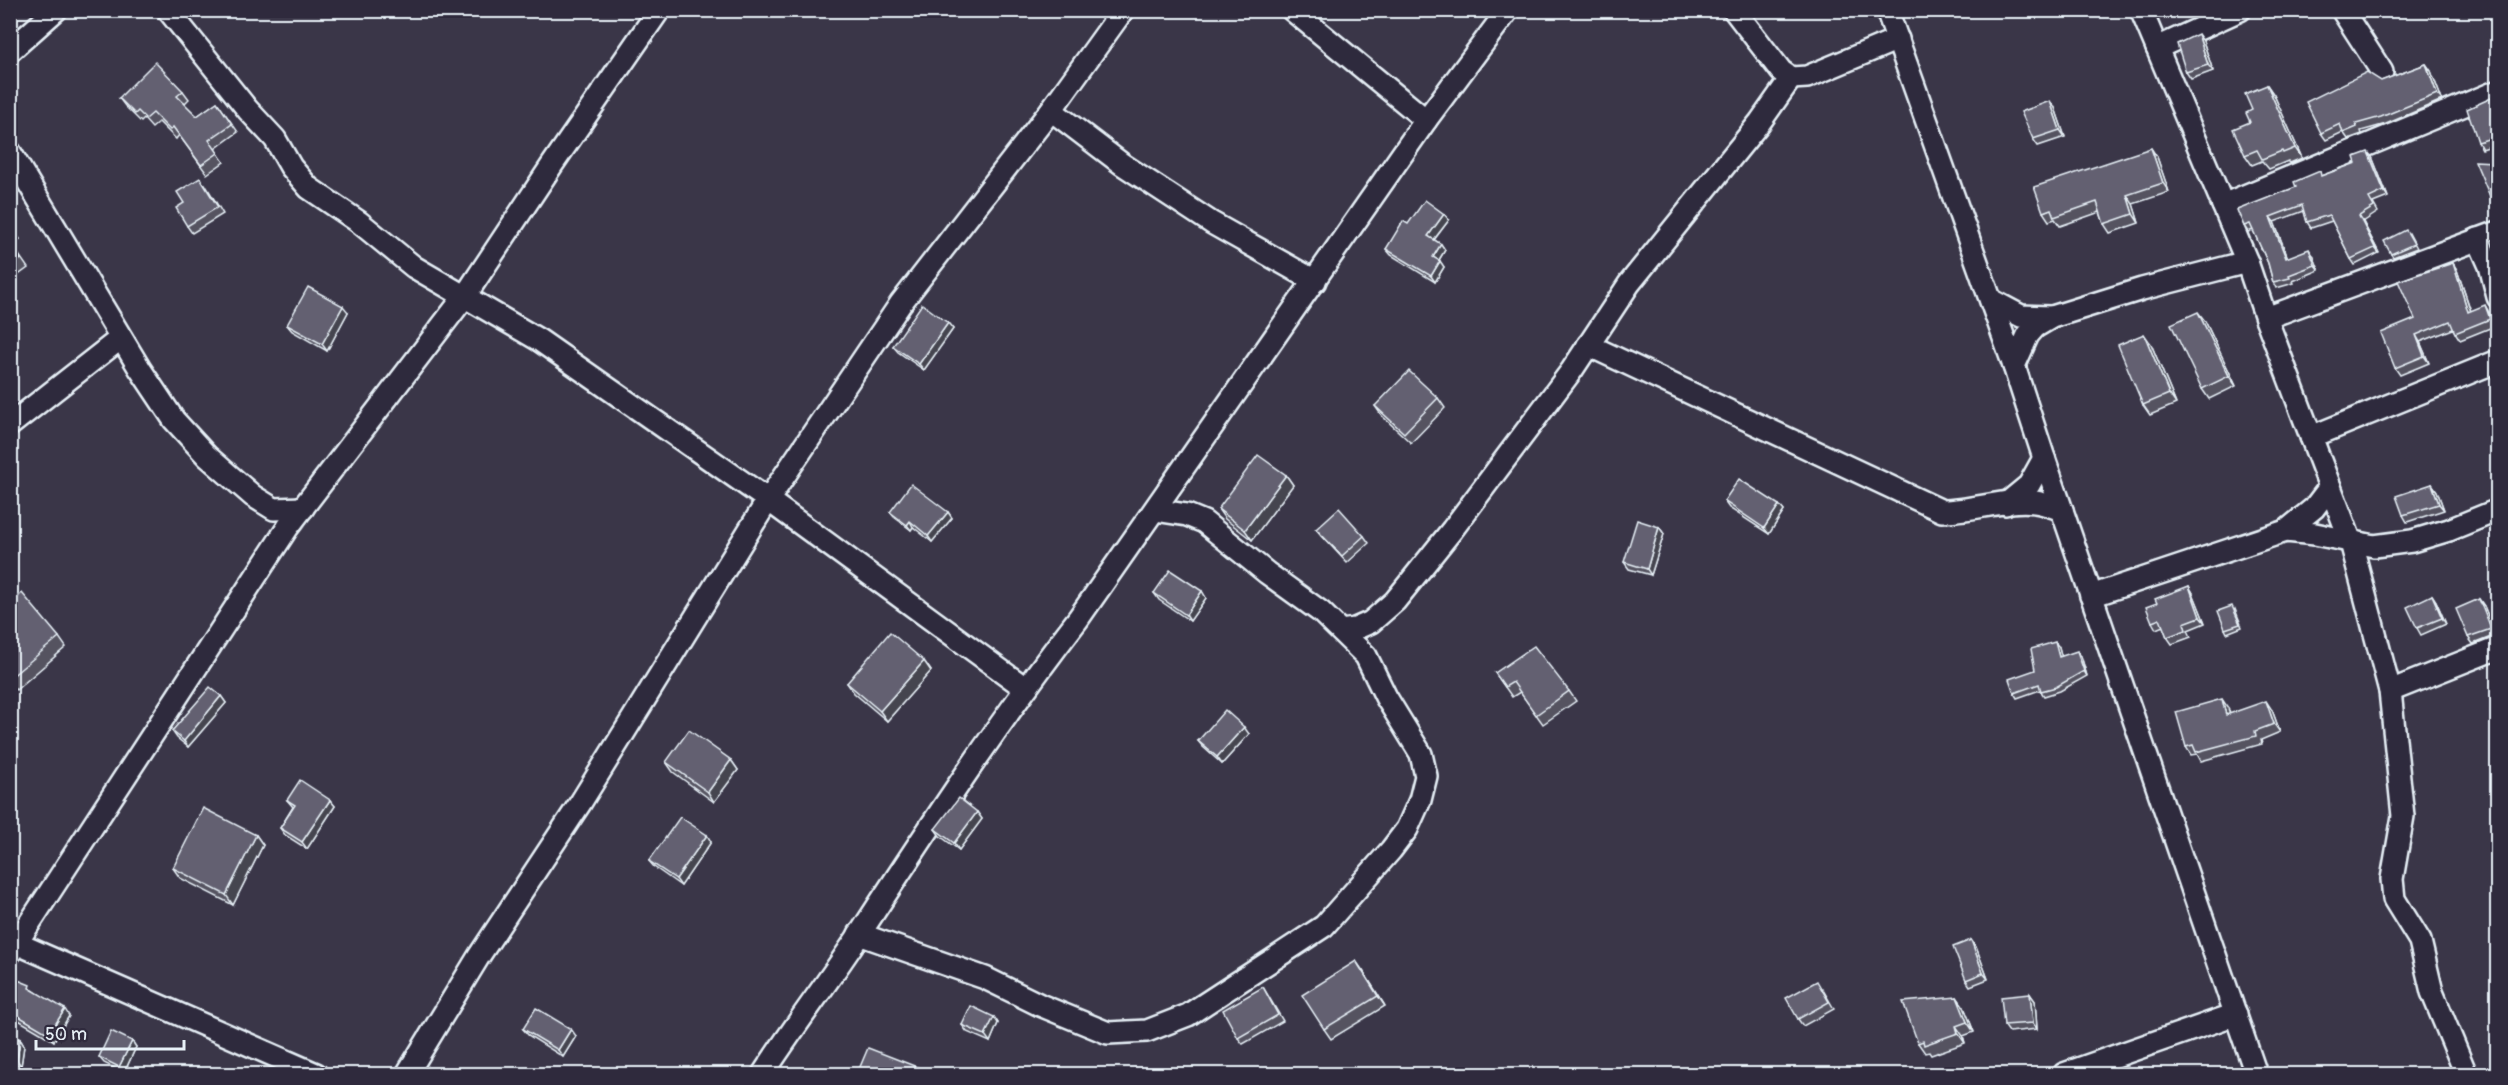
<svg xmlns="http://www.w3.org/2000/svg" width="2508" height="1085" viewBox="0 0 2508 1085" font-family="Pangolin,sans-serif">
	<rect width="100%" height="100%" fill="#3a3648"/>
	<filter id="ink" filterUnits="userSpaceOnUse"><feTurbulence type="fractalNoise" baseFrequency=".0167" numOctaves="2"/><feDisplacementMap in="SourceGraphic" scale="12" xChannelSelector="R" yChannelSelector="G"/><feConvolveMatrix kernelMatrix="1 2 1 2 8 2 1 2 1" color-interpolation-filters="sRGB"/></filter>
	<g filter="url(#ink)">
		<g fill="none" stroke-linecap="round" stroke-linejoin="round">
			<!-- minor casing -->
			<g stroke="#e8f1f8" stroke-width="26">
				<g id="minor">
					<path d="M 168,10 L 248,110 L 275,139 L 291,167 L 309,188 L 359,222 L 414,267 L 539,340 L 768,500 L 1025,688"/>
					<path d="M 1292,10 L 1426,120"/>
					<path d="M 1734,10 L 1781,71 L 1791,78 L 1807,77 L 1898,39"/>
					<path d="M 1887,10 L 2014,366 L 2044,458 L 2256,1074"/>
					<path d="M 2141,10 L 2247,262 L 2266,318 L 2351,542 L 2390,691 L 2403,816 L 2392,879 L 2394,899 L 2420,941 L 2432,992 L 2466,1074"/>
					<path d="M 2342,10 L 2382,72"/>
					<path d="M 2157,48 L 2240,10"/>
					<path d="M 10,51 L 56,10"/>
					<path d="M 1051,110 L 1122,164 L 1212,223 L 1315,281"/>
					<path d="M 10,152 L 140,369 L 174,420 L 207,456 L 253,496 L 274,509 L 303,508"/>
					<path d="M 2223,205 L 2498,91"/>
					<path d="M 2478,239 L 2490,266 L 2498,297"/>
					<path d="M 1991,300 L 2021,316 L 2051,317"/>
					<path d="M 2266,318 L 2498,232"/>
					<path d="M 1588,345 L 1942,511 C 1972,511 2008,498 2035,502 C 2044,503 2053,507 2062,510"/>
					<path d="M 2014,366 L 2028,335 L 2035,327 L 2052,317 L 2142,289 L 2247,262"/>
					<path d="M 10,425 L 121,338"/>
					<path d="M 2311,437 L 2498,361"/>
					<path d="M 2006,504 L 2029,485 L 2044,458"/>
					<path d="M 2286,531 L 2314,508 L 2330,487"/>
					<path d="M 2091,596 L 2286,531 L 2315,534 L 2374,546 L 2412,541 L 2449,530 L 2498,510"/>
					<path d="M 1341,631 L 1355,629 L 1371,622 L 1395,601 L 1452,530 L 1572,370 L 1629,284 L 1760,122 L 1791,78"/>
					<path d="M 2390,691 L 2498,648"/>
					<path d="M 859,934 L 985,978 L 1040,1005 L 1108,1033 L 1147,1031 L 1188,1015 L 1324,926 L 1391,850 L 1407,829 L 1420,800 L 1426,776 L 1421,754 L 1386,697 L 1366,656 L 1321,612 L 1267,573 L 1204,522 L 1187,515 L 1155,510"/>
					<path d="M 10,937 L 16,943 L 316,1074"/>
					<path d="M 10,953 L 288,527 L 465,296 L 552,165 L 659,10"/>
					<path d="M 407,1074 L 479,956 L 581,802 L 768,500 L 901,303 L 1051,110 L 1123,10"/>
					<path d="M 763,1074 C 794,1026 829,981 861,932 C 930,826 1000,720 1078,619 L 1426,120 L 1508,10"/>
					<path d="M 2064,1074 L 2236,1014"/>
				</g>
			</g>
			<!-- minor -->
			<use href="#minor" stroke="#2f2a3d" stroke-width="21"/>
		</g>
		<!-- wall -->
		<g fill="#555361" stroke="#e8f1f8" stroke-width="1.5">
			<path d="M 2194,10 L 2208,10 L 2198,15 Z"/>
			<path d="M 2203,41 L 2213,71 L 2191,79 L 2186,72 Z"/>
			<path d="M 2426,64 L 2431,71 L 2442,100 L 2386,124 L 2361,131 L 2362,134 L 2348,139 L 2343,132 L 2326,140 L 2321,133 L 2381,81 Z"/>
			<path d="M 2267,85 L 2274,95 L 2302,158 L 2290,163 L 2288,161 L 2269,169 L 2262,161 L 2252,165 L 2245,155 L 2252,110 Z"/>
			<path d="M 183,91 L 189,99 L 184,104 L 197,116 L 217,102 L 238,132 L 215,149 L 224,162 L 207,174 L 179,135 L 176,139 L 159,122 L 152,128 L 144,119 L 141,122 L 125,106 L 119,98 Z"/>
			<path d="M 2498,95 L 2498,144 L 2482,149 L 2478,142 Z"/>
			<path d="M 2055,108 L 2065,137 L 2038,146 L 2033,139 Z"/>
			<path d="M 2157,157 L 2169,192 L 2133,204 L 2139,223 L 2110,233 L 2104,224 L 2100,212 L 2060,226 L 2055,219 L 2049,221 L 2043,212 Z"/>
			<path d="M 2372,157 L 2388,197 L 2373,203 L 2378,212 L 2363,222 L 2379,253 L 2355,265 L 2351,259 L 2332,221 L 2311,228 L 2307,222 L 2304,211 L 2274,222 L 2288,258 L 2313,255 L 2319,270 L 2293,281 L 2294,283 L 2276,288 L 2273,282 L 2268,263 L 2253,230 L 2248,232 L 2244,226 L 2296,187 L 2323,175 Z"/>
			<path d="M 2494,162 L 2498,167 L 2498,207 L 2497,208 L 2492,201 Z"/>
			<path d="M 205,184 L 223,214 L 192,233 L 187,226 L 184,203 Z"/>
			<path d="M 1449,220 L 1434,240 L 1441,244 L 1445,250 L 1439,260 L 1444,267 L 1435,282 L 1391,255 L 1386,249 L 1408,224 Z"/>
			<path d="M 10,226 L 20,239 L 12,245 L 28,268 L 10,281 Z"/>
			<path d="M 2409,233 L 2417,248 L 2393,257 L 2391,254 Z"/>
			<path d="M 2453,263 L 2457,270 L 2471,311 L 2489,312 L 2495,326 L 2460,340 L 2453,329 L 2420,342 L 2429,363 L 2400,375 L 2395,368 L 2415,319 Z"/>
			<path d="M 348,312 L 327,351 L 292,331 L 287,325 Z"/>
			<path d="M 2205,321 L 2236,386 L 2209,399 L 2202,389 Z"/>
			<path d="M 948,323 L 953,329 L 924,370 L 898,352 L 893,346 Z"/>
			<path d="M 2151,344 L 2176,404 L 2150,415 L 2143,405 Z"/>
			<path d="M 1438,398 L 1445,408 L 1411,443 L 1382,416 L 1375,406 Z"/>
			<path d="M 1286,475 L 1293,485 L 1252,540 L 1225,519 L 1218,509 Z"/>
			<path d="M 2432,484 L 2437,491 L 2444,510 L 2407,522 L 2403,515 Z"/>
			<path d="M 1724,501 L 1779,505 L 1784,511 L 1769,534 L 1729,508 Z"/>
			<path d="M 890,512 L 948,512 L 952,518 L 932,542 L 913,527 L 911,530 L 894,517 Z"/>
			<path d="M 1659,527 L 1664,534 L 1651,575 L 1629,569 L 1624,562 Z"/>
			<path d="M 1316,529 L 1364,536 L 1369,543 L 1347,563 L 1321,535 Z"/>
			<path d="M 2189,586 L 2193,593 L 2205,623 L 2188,630 L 2191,637 L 2172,644 L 2167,637 L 2163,626 L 2156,629 L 2152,622 L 2157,603 Z"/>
			<path d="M 1202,591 L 1206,598 L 1190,621 L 1159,600 L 1154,593 Z"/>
			<path d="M 2432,595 L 2436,601 L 2446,624 L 2421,635 L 2417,628 Z"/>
			<path d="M 2479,599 L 2484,606 L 2496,635 L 2473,644 L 2468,637 Z"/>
			<path d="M 10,604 L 59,637 L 66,647 L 16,690 L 10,684 Z"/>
			<path d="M 2235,609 L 2242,627 L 2227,633 L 2225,629 Z"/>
			<path d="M 2059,647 L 2061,657 L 2081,656 L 2087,676 L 2060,691 L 2044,696 L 2040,690 L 2017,698 L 2014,693 L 2035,670 Z"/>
			<path d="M 924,661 L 931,671 L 887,721 L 854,693 L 847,683 Z"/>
			<path d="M 1495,673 L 1569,691 L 1576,701 L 1543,724 L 1520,692 L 1512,697 Z"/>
			<path d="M 221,696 L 226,703 L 188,747 L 177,738 L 172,731 Z"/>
			<path d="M 2228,708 L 2230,714 L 2272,710 L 2280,732 L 2261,740 L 2262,744 L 2201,761 L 2197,754 L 2191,755 L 2186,747 Z"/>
			<path d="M 1249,734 L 1222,764 L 1203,747 L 1198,741 Z"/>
			<path d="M 731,760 L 738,770 L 714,802 L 673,772 L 666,762 Z"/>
			<path d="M 287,800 L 330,800 L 335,806 L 307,849 L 285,835 L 280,828 L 293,807 Z"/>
			<path d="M 977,812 L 982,819 L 959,850 L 940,836 L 935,829 Z"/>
			<path d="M 256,835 L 263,845 L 233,905 L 180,878 L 173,868 Z"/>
			<path d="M 707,835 L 711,842 L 681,886 L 654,867 L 649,861 Z"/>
			<path d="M 1971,940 L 1976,947 L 1988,979 L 1970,986 L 1966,980 Z"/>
			<path d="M 1363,971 L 1385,1006 L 1331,1039 L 1324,1029 Z"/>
			<path d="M 10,984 L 33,990 L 69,1016 L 54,1041 L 10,1015 Z"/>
			<path d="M 1263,987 L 1283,1021 L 1243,1044 L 1238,1038 Z"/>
			<path d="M 1822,988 L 1834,1009 L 1803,1026 L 1798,1019 Z"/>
			<path d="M 2030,994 L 2035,1001 L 2037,1029 L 2009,1032 L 2004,1025 Z"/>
			<path d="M 1957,997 L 1964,1007 L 1974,1032 L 1963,1036 L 1965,1043 L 1931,1055 L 1929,1052 L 1925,1053 L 1918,1043 Z"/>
			<path d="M 994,1017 L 998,1023 L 990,1042 L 967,1032 L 962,1025 Z"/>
			<path d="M 523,1029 L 576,1036 L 563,1057 L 528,1035 Z"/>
			<path d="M 10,1038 L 20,1039 L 24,1046 L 21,1066 L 10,1065 Z"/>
			<path d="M 132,1041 L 136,1047 L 124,1073 L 104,1063 L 99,1057 Z"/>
		</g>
		<!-- shaded-wall -->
		<g fill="#45444f" stroke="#e8f1f8" stroke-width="1.5">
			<path d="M 2198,34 L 2203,41 L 2213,71 L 2208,65 Z"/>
			<path d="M 2426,64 L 2431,71 L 2442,100 L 2437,94 Z"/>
			<path d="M 2267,85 L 2274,95 L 2302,158 L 2295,148 Z"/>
			<path d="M 2050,101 L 2055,108 L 2065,137 L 2060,130 Z"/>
			<path d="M 2151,148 L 2157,157 L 2169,192 L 2163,183 Z"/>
			<path d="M 2368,152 L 2372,157 L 2388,197 L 2384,191 Z"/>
			<path d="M 2127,195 L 2133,204 L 2139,223 L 2133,214 Z"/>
			<path d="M 1444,214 L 1449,220 L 1432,242 L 1428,236 Z"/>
			<path d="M 2359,216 L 2363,222 L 2379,253 L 2375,248 Z"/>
			<path d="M 2270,217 L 2274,222 L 2290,264 L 2286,258 Z"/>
			<path d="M 1441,244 L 1445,250 L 1437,263 L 1433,257 Z"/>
			<path d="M 2309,249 L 2313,255 L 2319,270 L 2315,265 Z"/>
			<path d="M 1440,261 L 1444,267 L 1435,282 L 1431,276 Z"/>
			<path d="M 2453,263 L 2457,270 L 2473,318 L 2468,312 Z"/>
			<path d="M 2485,305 L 2489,312 L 2495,326 L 2490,319 Z"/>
			<path d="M 343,306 L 348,312 L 327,351 L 322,344 Z"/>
			<path d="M 2198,312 L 2205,321 L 2236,386 L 2229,376 Z"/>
			<path d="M 948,323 L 953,329 L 924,370 L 919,364 Z"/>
			<path d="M 2144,334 L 2151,344 L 2176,404 L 2169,394 Z"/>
			<path d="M 2416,335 L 2420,342 L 2429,363 L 2424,356 Z"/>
			<path d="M 1286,475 L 1293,485 L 1252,540 L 1245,530 Z"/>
			<path d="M 2432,484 L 2437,491 L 2444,510 L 2439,504 Z"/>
			<path d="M 1779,505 L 1784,511 L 1769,534 L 1764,528 Z"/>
			<path d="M 948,512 L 952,518 L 932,542 L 928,536 Z"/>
			<path d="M 910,521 L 913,527 L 911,530 L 907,525 Z"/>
			<path d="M 1659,527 L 1664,534 L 1651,575 L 1647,569 Z"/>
			<path d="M 2189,586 L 2193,593 L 2205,623 L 2200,617 Z"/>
			<path d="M 1202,591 L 1206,598 L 1190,621 L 1186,615 Z"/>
			<path d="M 2432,595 L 2436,601 L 2446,624 L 2442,618 Z"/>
			<path d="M 2479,599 L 2484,606 L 2496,635 L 2491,629 Z"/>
			<path d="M 2055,642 L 2059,647 L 2063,662 L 2059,657 Z"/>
			<path d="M 2077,651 L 2081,656 L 2087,676 L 2084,671 Z"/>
			<path d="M 924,661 L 931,671 L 887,721 L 880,711 Z"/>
			<path d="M 221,696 L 226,703 L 188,747 L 184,741 Z"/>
			<path d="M 2222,699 L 2228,708 L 2232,724 L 2226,715 Z"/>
			<path d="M 2266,701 L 2272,710 L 2280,732 L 2274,724 Z"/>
			<path d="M 1244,727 L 1249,734 L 1222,764 L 1217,757 Z"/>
			<path d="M 731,760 L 738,770 L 714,802 L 708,792 Z"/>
			<path d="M 330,800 L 335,806 L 307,849 L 302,842 Z"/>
			<path d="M 977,812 L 982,819 L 959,850 L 954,843 Z"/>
			<path d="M 256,835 L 263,845 L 233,905 L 226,895 Z"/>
			<path d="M 707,835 L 711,842 L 681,886 L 676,879 Z"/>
			<path d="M 1971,940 L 1976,947 L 1988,979 L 1983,973 Z"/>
			<path d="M 1356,961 L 1363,971 L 1385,1006 L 1378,996 Z"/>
			<path d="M 2030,994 L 2035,1001 L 2037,1029 L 2033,1023 Z"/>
			<path d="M 1957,997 L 1964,1007 L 1974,1032 L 1967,1022 Z"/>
			<path d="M 65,1009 L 69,1016 L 54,1041 L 49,1034 Z"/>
			<path d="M 994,1017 L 998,1023 L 990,1042 L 985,1035 Z"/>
			<path d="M 1956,1026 L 1963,1036 L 1965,1043 L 1958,1033 Z"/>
			<path d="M 571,1029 L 576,1036 L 563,1057 L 558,1050 Z"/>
			<path d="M 20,1039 L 24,1046 L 21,1066 L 17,1060 Z"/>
			<path d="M 132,1041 L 136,1047 L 124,1073 L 119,1067 Z"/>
		</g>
		<!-- building -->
		<g fill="#636171" stroke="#e8f1f8" stroke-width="1.5">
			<path d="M 2198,34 L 2208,65 L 2186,72 L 2177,44 Z"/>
			<path d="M 155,62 L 183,91 L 177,96 L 197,116 L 217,102 L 232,124 L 209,140 L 218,153 L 201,165 L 173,127 L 170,130 L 153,113 L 146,119 L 138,111 L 135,114 L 119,98 Z"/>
			<path d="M 2426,64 L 2437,94 L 2381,117 L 2356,124 L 2357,127 L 2343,133 L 2340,124 L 2321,133 L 2306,102 L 2367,72 L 2381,81 Z"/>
			<path d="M 2267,85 L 2295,148 L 2283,153 L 2282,151 L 2262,159 L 2257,150 L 2245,155 L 2233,129 L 2250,122 L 2246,113 L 2252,110 L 2245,94 Z"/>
			<path d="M 2498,95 L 2498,136 L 2478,142 L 2467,109 Z"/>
			<path d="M 2050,101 L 2060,130 L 2033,139 L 2021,112 Z"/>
			<path d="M 2151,148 L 2163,183 L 2127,195 L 2133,214 L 2104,224 L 2097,202 L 2054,217 L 2051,209 L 2043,212 L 2034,187 Z"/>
			<path d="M 2368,152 L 2384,191 L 2369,198 L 2374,207 L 2359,216 L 2375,248 L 2351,259 L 2329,215 L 2307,222 L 2302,205 L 2270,217 L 2286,258 L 2309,249 L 2315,265 L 2289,275 L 2290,278 L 2273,282 L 2268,263 L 2250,224 L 2244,226 L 2237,210 L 2296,187 L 2294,182 L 2320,171 L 2321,176 L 2356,163 L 2354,157 Z"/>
			<path d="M 2475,161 L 2494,162 L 2497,169 L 2498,169 L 2498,199 L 2492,201 Z"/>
			<path d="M 200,178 L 218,207 L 187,226 L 176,208 L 184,203 L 177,192 Z"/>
			<path d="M 1425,200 L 1444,214 L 1428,236 L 1441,244 L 1433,257 L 1440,261 L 1431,276 L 1386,249 L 1403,221 L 1408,224 Z"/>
			<path d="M 2406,230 L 2414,244 L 2391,254 L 2384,241 Z"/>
			<path d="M 2498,239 L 2498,259 L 2491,240 Z"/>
			<path d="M 10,243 L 21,259 L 10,267 Z"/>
			<path d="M 2453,263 L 2468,312 L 2485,305 L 2490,319 L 2455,333 L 2450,321 L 2416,335 L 2424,356 L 2395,368 L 2381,333 L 2415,319 L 2398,281 Z"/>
			<path d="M 308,287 L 343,306 L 322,344 L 287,325 Z"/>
			<path d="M 922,304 L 948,323 L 919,364 L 893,346 Z"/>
			<path d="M 2198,312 L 2229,376 L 2202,389 L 2171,324 Z"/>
			<path d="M 2144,334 L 2169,394 L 2143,405 L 2118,345 Z"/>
			<path d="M 1409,371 L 1438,398 L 1404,433 L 1375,406 Z"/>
			<path d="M 1258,455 L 1286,475 L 1245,530 L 1218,509 Z"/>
			<path d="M 1739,479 L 1779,505 L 1764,528 L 1724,501 Z"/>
			<path d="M 911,484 L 948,512 L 928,536 L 910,521 L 907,525 L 890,512 Z"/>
			<path d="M 2432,484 L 2439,504 L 2403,515 L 2396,496 Z"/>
			<path d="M 1339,508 L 1364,536 L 1342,556 L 1316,529 Z"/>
			<path d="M 1637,520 L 1659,527 L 1647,569 L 1624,562 Z"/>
			<path d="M 1170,570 L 1202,591 L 1186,615 L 1154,593 Z"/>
			<path d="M 2189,586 L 2200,617 L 2184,623 L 2186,630 L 2167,637 L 2160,619 L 2152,622 L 2146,607 L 2157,603 L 2155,599 Z"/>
			<path d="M 22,593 L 59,637 L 10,678 L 10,604 Z"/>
			<path d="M 2432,595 L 2442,618 L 2417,628 L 2407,607 Z"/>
			<path d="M 2479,599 L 2491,629 L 2468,637 L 2456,609 Z"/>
			<path d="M 2232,606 L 2240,624 L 2225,629 L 2218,611 Z"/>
			<path d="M 890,632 L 924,661 L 880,711 L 847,683 Z"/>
			<path d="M 2055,642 L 2059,657 L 2077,651 L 2084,671 L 2056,687 L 2041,691 L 2039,684 L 2014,693 L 2009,679 L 2035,670 L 2031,649 Z"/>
			<path d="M 1534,646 L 1569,691 L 1536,715 L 1513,682 L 1505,687 L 1495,673 Z"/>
			<path d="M 210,687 L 221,696 L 184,741 L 172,731 Z"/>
			<path d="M 2222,699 L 2226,715 L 2266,701 L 2274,724 L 2255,731 L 2256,736 L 2196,752 L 2193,745 L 2186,747 L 2176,712 Z"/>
			<path d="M 1225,710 L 1244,727 L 1217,757 L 1198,741 Z"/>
			<path d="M 689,730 L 731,760 L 708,792 L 666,762 Z"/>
			<path d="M 300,780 L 330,800 L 302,842 L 280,828 L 295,805 L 287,800 Z"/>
			<path d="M 959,798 L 977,812 L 954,843 L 935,829 Z"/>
			<path d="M 203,808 L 256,835 L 226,895 L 173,868 Z"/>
			<path d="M 680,817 L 707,835 L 676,879 L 649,861 Z"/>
			<path d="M 1971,940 L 1983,973 L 1966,980 L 1953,947 Z"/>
			<path d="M 1356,961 L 1378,996 L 1324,1029 L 1302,995 Z"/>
			<path d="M 13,978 L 30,985 L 29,988 L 65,1009 L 49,1034 L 10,1011 L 10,984 Z"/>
			<path d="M 1817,981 L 1829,1002 L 1798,1019 L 1786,998 Z"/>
			<path d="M 1263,987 L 1278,1015 L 1238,1038 L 1223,1010 Z"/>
			<path d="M 2030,994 L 2033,1023 L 2004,1025 L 2001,997 Z"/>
			<path d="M 1957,997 L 1967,1022 L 1956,1026 L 1958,1033 L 1924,1045 L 1923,1041 L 1918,1043 L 1903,1002 Z"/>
			<path d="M 971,1006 L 994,1017 L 985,1035 L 962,1025 Z"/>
			<path d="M 536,1008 L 571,1029 L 558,1050 L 523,1029 Z"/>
			<path d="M 111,1031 L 132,1041 L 119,1067 L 99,1057 Z"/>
			<path d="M 10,1038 L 20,1039 L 17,1060 L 10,1059 Z"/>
			<path d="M 868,1048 L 935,1074 L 857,1074 Z"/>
		</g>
	</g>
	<!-- margin -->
	<rect width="2508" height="1085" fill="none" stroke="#2f2a3d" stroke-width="36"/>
	<rect x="18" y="18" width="2472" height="1049" fill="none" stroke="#e8f1f8" stroke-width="2" filter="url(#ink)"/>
	<!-- scale -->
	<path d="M36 1040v9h148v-9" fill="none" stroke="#e8f1f8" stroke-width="3"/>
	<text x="45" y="1040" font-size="18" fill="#e8f1f8" stroke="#2f2a3d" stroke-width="4.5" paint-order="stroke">50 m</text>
</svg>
